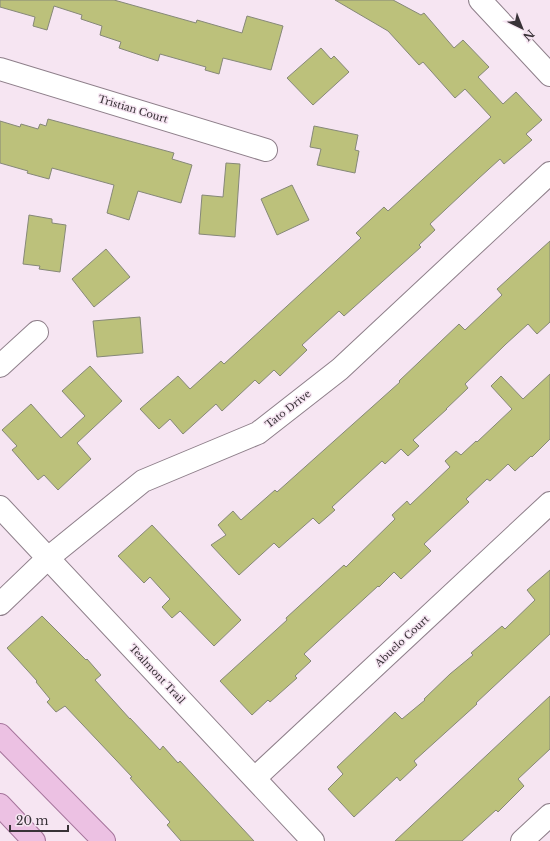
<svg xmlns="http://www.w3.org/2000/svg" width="550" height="841" viewBox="0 0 550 841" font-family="'Libre Baskerville',serif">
	<rect width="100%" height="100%" fill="#f6e5f2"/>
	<!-- building -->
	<g fill="#bcc17b" stroke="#868878">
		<path d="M 0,0 L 114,0 L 196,23 L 197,20 L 242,33 L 247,16 L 283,26 L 271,70 L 223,58 L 219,74 L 205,70 L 206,67 L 160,54 L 158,61 L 119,48 L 121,42 L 100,35 L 102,26 L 81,19 L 82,15 L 54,6 L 47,30 L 33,26 L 35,17 L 0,7 Z"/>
		<path d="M 335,0 L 393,0 L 421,15 L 424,13 L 454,48 L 463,40 L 489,67 L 478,77 L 503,104 L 516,92 L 542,120 L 526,134 L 532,140 L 504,164 L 500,159 L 478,179 L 430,224 L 435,230 L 419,245 L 421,247 L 344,316 L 339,311 L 302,345 L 307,350 L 280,376 L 274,370 L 259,384 L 255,380 L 222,411 L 216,404 L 183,434 L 170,419 L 159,429 L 140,409 L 178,376 L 190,389 L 221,361 L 224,364 L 361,238 L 356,233 L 384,207 L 388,211 L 491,117 L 465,89 L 455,98 L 423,62 L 419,65 L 388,31 Z"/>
		<path d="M 321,48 L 331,59 L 334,56 L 349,72 L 313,105 L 287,78 Z"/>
		<path d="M 48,119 L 174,153 L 172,159 L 192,165 L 181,203 L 138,191 L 129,220 L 107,213 L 114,185 L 52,168 L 49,179 L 27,173 L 28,171 L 0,163 L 0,121 L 20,127 L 21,124 L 38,129 L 40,124 L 46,126 Z"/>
		<path d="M 314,126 L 358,135 L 355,150 L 359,151 L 355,173 L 317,165 L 321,149 L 310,147 Z"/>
		<path d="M 226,163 L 240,164 L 235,237 L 199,234 L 202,195 L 223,197 Z"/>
		<path d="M 292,185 L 309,220 L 277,235 L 261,199 Z"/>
		<path d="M 29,215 L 52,219 L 52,223 L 66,225 L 60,272 L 39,269 L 40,266 L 23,264 Z"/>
		<path d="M 550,241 L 550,322 L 537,334 L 528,324 L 506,344 L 465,384 L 468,388 L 446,409 L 447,409 L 413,440 L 419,446 L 408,456 L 401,449 L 385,464 L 382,461 L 332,507 L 335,510 L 319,524 L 313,518 L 279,548 L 274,543 L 239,575 L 211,545 L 226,535 L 218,525 L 233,511 L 241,520 L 275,490 L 277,492 L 400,382 L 399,381 L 459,324 L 465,330 L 502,295 L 497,289 Z"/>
		<path d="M 106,249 L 130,277 L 94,307 L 72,279 Z"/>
		<path d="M 140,317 L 143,353 L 97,357 L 93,321 Z"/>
		<path d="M 90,366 L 122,401 L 77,443 L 91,459 L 58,490 L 44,475 L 38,480 L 12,450 L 17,446 L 2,430 L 31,404 L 61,438 L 85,416 L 62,391 Z"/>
		<path d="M 550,374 L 550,439 L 532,457 L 531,456 L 515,471 L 508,464 L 490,481 L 487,479 L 466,499 L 469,502 L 424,544 L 431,551 L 401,579 L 394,572 L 379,587 L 378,586 L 304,654 L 311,661 L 295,676 L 297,678 L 270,702 L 268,700 L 252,715 L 220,681 L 287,620 L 286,618 L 344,565 L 346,567 L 395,519 L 392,515 L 407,501 L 410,505 L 450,467 L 445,461 L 456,451 L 461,455 L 476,441 L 477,442 L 512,409 L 491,386 L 501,376 L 523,399 Z"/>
		<path d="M 152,525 L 241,620 L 214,646 L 180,611 L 172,618 L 162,607 L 170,599 L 150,577 L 144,583 L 118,556 Z"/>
		<path d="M 550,570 L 550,634 L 476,703 L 477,704 L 414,761 L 417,765 L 400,781 L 397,777 L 354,817 L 328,789 L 343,774 L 337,767 L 395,712 L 402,719 L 425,700 L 424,699 L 450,674 L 473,655 L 471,653 L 502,626 L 505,629 L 535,600 L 527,590 Z"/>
		<path d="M 42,616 L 86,660 L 87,659 L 101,675 L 95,680 L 130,719 L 130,718 L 160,750 L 163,746 L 178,763 L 180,761 L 254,841 L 181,841 L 167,825 L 170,822 L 130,778 L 132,777 L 65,706 L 56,712 L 47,702 L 50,699 L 36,682 L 37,681 L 7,648 Z"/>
		<path d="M 550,696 L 550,749 L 518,779 L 524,786 L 498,812 L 496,810 L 462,841 L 395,841 Z"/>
	</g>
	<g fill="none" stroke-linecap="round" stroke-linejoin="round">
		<!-- minor casing -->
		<g stroke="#8e7f8a" stroke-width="24">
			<g id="minor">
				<path d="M 480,0 L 550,75"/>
				<path d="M 0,69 L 266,150"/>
				<path d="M 0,366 L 37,332"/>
				<path d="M 0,507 L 313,841"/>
				<path d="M 0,604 L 48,558 L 143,481 L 258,433 L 340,369 L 550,173"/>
				<path d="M 255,778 L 550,503"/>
				<path d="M 522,841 L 550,815"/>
			</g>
		</g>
		<!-- major casing -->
		<g stroke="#a5749b" stroke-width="24">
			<g id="major">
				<path d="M 0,735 L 104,841"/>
				<path d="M 0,805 L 34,841"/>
			</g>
		</g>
		<!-- minor -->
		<use href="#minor" stroke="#fff" stroke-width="22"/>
		<!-- major -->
		<use href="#major" stroke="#ecc1e3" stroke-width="22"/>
	</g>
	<g text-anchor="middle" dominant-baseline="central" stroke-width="3" stroke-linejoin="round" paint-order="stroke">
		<!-- street labels -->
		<g font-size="10" fill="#383237" stroke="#f6e5f2">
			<text transform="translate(133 109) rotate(17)">Tristian Court</text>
			<text transform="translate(288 409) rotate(-38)">Tato Drive</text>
			<text transform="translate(402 641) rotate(-43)">Abuelo Court</text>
			<text transform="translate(157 674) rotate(47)">Tealmont Trail</text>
		</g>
	</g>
	<!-- north arrow -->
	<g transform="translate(522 28) rotate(137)" stroke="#f6e5f2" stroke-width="3" paint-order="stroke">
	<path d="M0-3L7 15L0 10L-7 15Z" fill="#383237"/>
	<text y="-6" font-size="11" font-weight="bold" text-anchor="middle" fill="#383237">N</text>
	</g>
	<!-- scale -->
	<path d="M10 825v6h58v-6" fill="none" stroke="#383237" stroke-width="2"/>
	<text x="16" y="825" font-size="12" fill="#383237" stroke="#f6e5f2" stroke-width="3" paint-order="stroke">20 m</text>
</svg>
